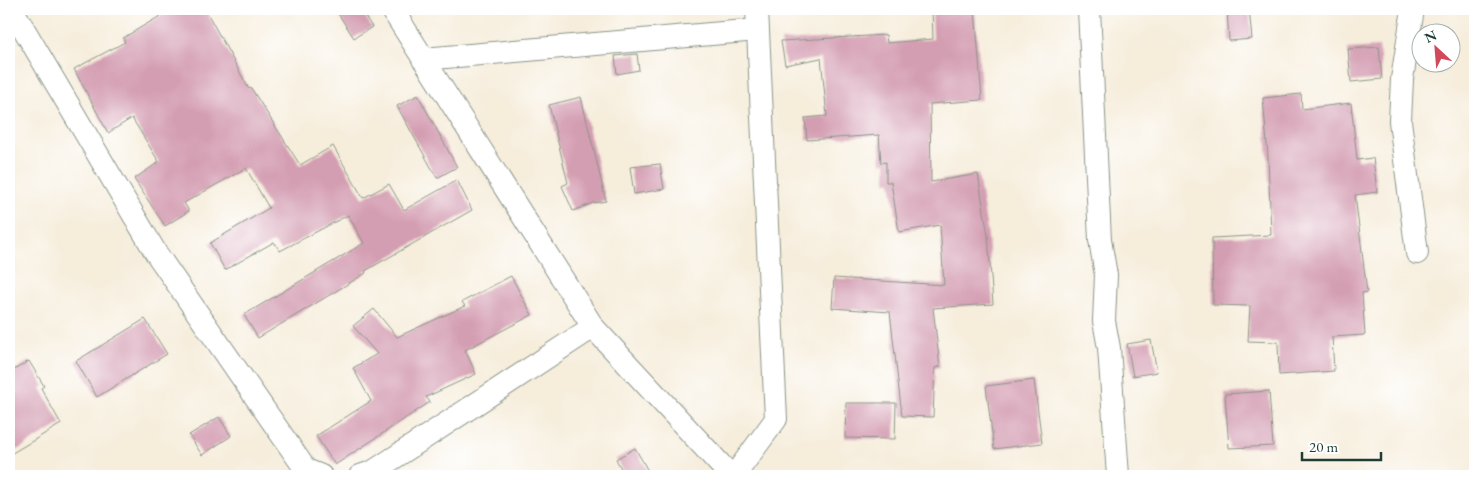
<svg xmlns="http://www.w3.org/2000/svg" width="1484" height="485" viewBox="0 0 1484 485" font-family="'EB Garamond',serif">
	<rect width="100%" height="100%" fill="#fff"/>
	<filter id="ink" filterUnits="userSpaceOnUse"><feTurbulence type="fractalNoise" baseFrequency=".02" numOctaves="2"/><feDisplacementMap in="SourceGraphic" scale="10" xChannelSelector="R" yChannelSelector="G"/><feConvolveMatrix kernelMatrix="1 2 1 2 8 2 1 2 1" color-interpolation-filters="sRGB"/></filter>
	<filter id="wash" filterUnits="userSpaceOnUse"><feTurbulence type="fractalNoise" baseFrequency=".0096" numOctaves="4" result="noise"/><feDisplacementMap in="SourceGraphic" scale="20" xChannelSelector="R" yChannelSelector="G"/><feGaussianBlur stdDeviation="1.12" result="paint"/><feColorMatrix in="noise" values="0 0 0 0 0 0 0 0 0 0 0 0 0 0 0 0 0 1.4 0 .05"/><feComposite in="paint" operator="in"/></filter>
	<g filter="url(#wash)">
		<rect width="100%" height="100%" fill="#f6eddb"/>
		<g id="blocks">
			<!-- building -->
			<g fill="#d49eb2">
				<path d="M 172,9 L 205,9 L 249,89 L 251,88 L 300,165 L 333,146 L 363,198 L 389,184 L 404,210 L 457,180 L 472,210 L 365,271 L 366,273 L 258,338 L 244,315 L 364,243 L 348,215 L 280,251 L 274,242 L 225,270 L 210,243 L 269,208 L 246,168 L 184,203 L 189,211 L 165,226 L 134,179 L 159,162 L 132,118 L 108,133 L 74,69 L 125,42 L 123,38 Z"/>
				<path d="M 335,9 L 360,9 L 372,27 L 354,38 Z"/>
				<path d="M 932,9 L 975,9 L 982,100 L 930,104 L 931,182 L 978,174 L 988,236 L 993,304 L 933,308 L 940,367 L 935,368 L 933,417 L 902,416 L 890,312 L 832,308 L 834,278 L 944,285 L 940,225 L 899,232 L 891,182 L 886,182 L 886,162 L 881,163 L 879,135 L 807,140 L 805,118 L 827,116 L 821,58 L 785,65 L 781,41 L 886,35 L 887,43 L 933,39 Z"/>
				<path d="M 1227,9 L 1249,9 L 1252,39 L 1229,41 Z"/>
				<path d="M 1379,47 L 1382,79 L 1351,82 L 1348,49 Z"/>
				<path d="M 637,54 L 639,70 L 617,74 L 615,56 Z"/>
				<path d="M 1301,94 L 1302,109 L 1351,103 L 1357,160 L 1373,158 L 1377,192 L 1355,195 L 1367,292 L 1362,293 L 1365,335 L 1332,337 L 1334,371 L 1279,375 L 1278,342 L 1248,341 L 1250,306 L 1213,305 L 1212,238 L 1271,235 L 1268,156 L 1263,98 Z"/>
				<path d="M 418,95 L 457,167 L 437,178 L 397,106 Z"/>
				<path d="M 581,97 L 606,201 L 593,203 L 573,211 L 562,186 L 568,183 L 549,105 Z"/>
				<path d="M 660,164 L 664,189 L 634,194 L 630,167 Z"/>
				<path d="M 511,276 L 532,315 L 465,350 L 476,374 L 426,397 L 430,402 L 335,465 L 316,436 L 371,401 L 353,368 L 377,354 L 353,326 L 374,309 L 397,337 L 465,306 L 462,302 Z"/>
				<path d="M 145,319 L 167,354 L 97,397 L 76,361 Z"/>
				<path d="M 1151,340 L 1157,372 L 1133,376 L 1127,344 Z"/>
				<path d="M 29,361 L 44,386 L 41,388 L 61,424 L 9,455 L 9,373 Z"/>
				<path d="M 1034,380 L 1042,443 L 994,449 L 986,386 Z"/>
				<path d="M 1269,391 L 1273,446 L 1229,448 L 1225,394 Z"/>
				<path d="M 846,403 L 896,403 L 895,439 L 845,438 Z"/>
				<path d="M 219,417 L 231,436 L 202,455 L 189,435 Z"/>
				<path d="M 635,448 L 651,476 L 625,476 L 616,459 Z"/>
			</g>
		</g>
	</g>
	<g filter="url(#ink)">
		<use href="#blocks" fill-opacity="0" stroke="#8a9588" stroke-width="1"/>
		<g fill="none" stroke-linecap="round" stroke-linejoin="round">
			<!-- street casing -->
			<g stroke="#8a9588" stroke-width="24">
				<g id="street">
					<path d="M 12,9 L 156,253 L 306,470 L 321,476"/>
					<path d="M 392,9 L 593,327 L 731,476"/>
					<path d="M 1089,9 L 1100,240 L 1106,275 L 1104,321 L 1109,348 L 1118,476"/>
					<path d="M 1413,9 L 1402,79 L 1400,121 L 1417,253"/>
					<path d="M 423,59 L 757,30"/>
					<path d="M 360,476 L 374,471 L 593,327"/>
					<path d="M 734,476 L 776,419 L 757,9"/>
				</g>
			</g>
			<!-- street -->
			<use href="#street" stroke="#fff" stroke-width="22"/>
		</g>
	</g>
	<!-- margin -->
	<rect width="1484" height="485" fill="none" stroke="#fff" stroke-width="30"/>
	<!-- north arrow -->
	<g transform="translate(1436 48) rotate(334)"><circle r="24" fill="#ffffff" stroke="#a5b1ae"/>
	<path d="M0-4L9 19L0 12L-9 19Z" fill="#d1495b"/>
	<text y="-8" font-size="14" font-weight="bold" text-anchor="middle" fill="#1f3d34">N</text>
	</g>
	<!-- scale -->
	<path d="M1302 452v8h79v-8" fill="none" stroke="#1f3d34" stroke-width="2.5"/>
	<text x="1309" y="452" font-size="15" fill="#1f3d34" stroke="#ffffff" stroke-width="4" paint-order="stroke">20 m</text>
</svg>
